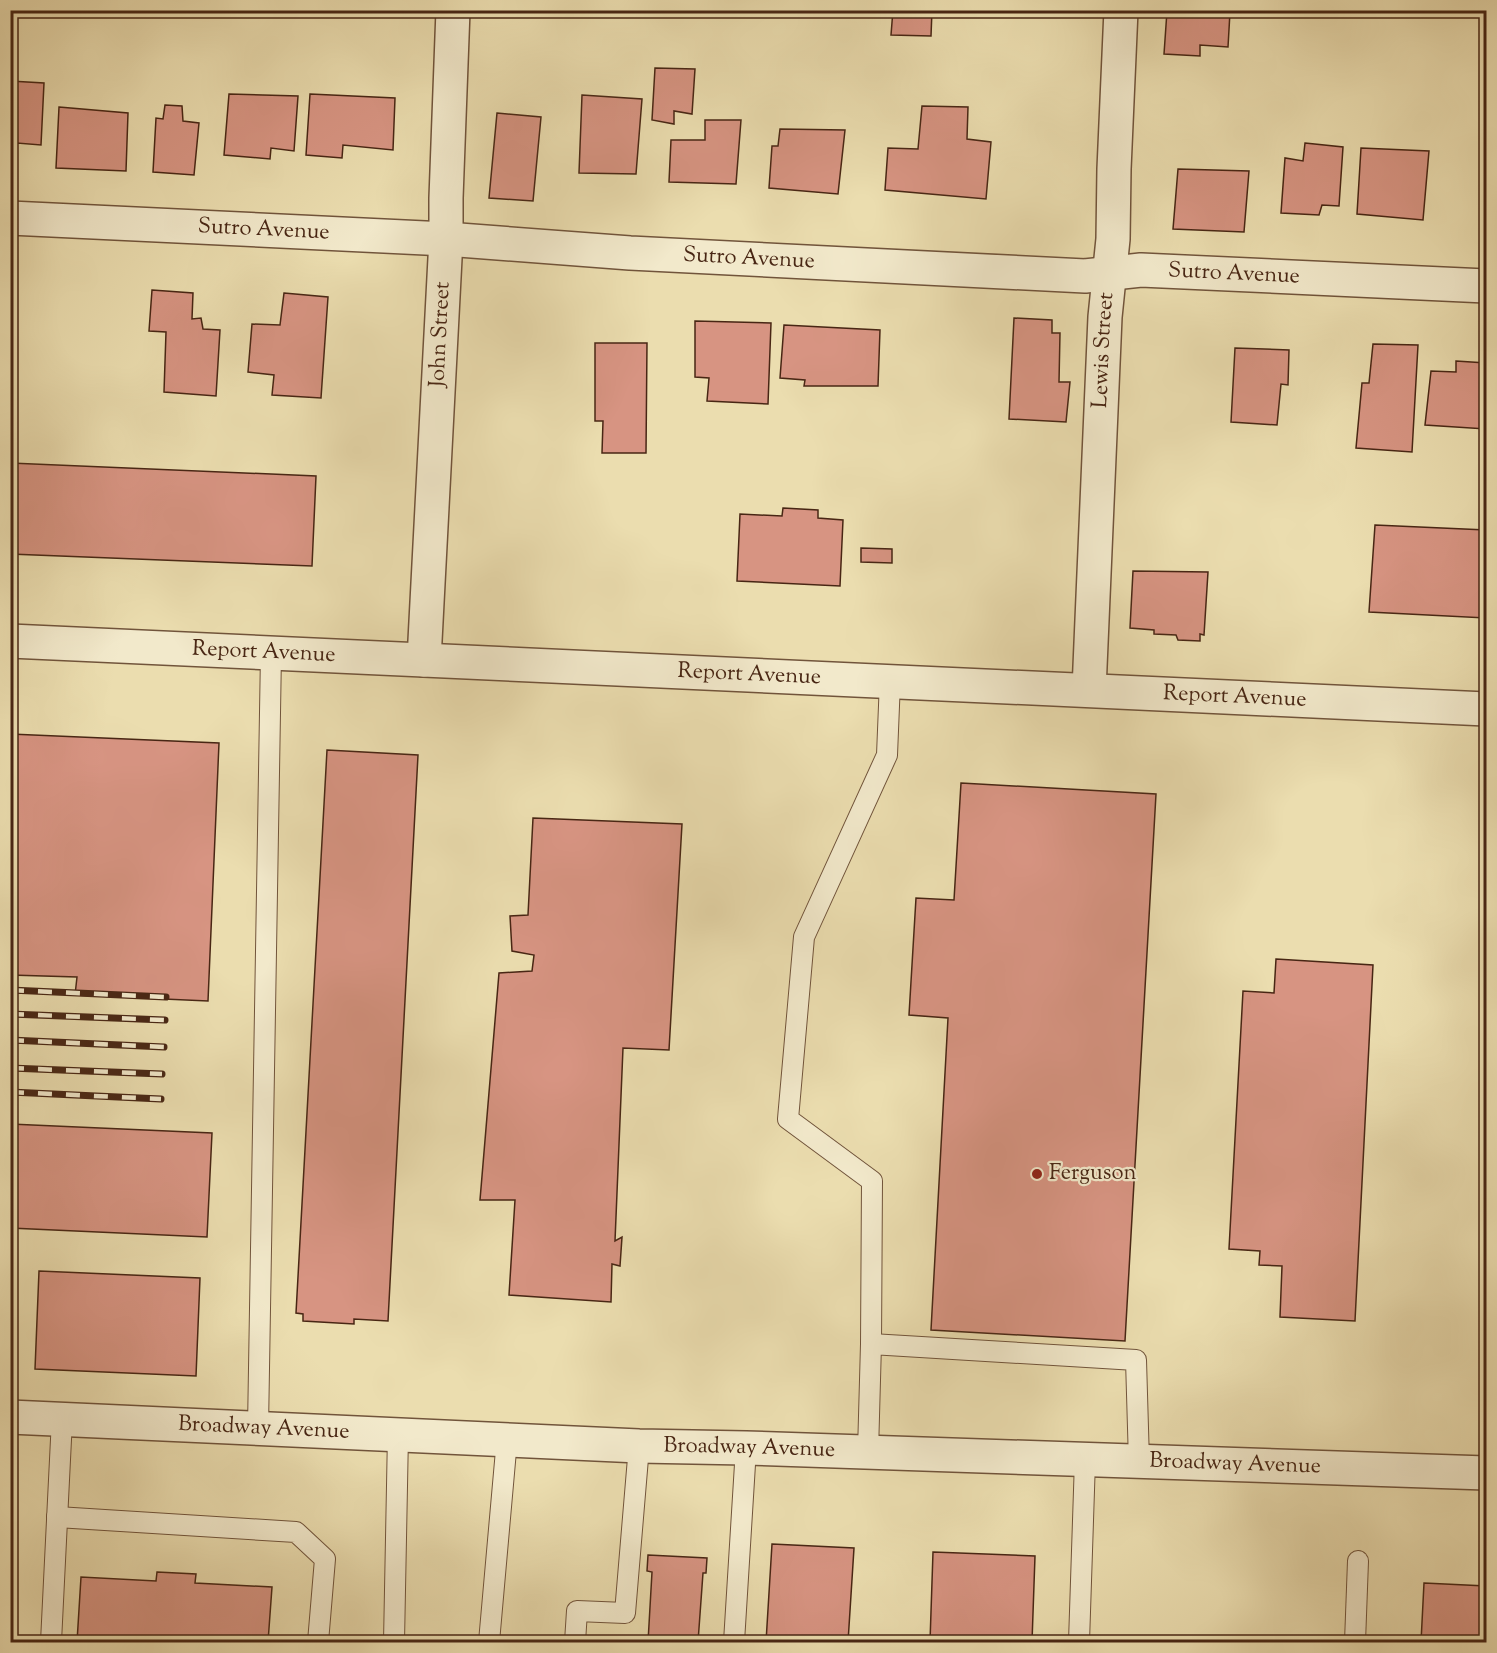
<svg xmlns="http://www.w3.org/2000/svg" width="1497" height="1653" viewBox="0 0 1497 1653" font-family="'Sorts Mill Goudy',serif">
	<rect width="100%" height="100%" fill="#ebddaf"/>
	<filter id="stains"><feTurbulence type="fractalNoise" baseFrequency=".00333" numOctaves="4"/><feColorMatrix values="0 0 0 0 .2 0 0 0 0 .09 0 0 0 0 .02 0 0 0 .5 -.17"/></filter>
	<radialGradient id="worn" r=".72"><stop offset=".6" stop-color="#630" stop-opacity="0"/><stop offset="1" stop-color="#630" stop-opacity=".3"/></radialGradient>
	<!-- building -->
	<g fill="#d79482" stroke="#482614" stroke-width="1.5">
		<path d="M 893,10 L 932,10 L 931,36 L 891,35 Z"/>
		<path d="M 1167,11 L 1230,12 L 1228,47 L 1200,45 L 1200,56 L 1164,54 Z"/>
		<path d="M 655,68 L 695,69 L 692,114 L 674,111 L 674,124 L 652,120 Z"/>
		<path d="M 10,81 L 44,83 L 41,145 L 17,143 L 17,162 L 10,161 Z"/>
		<path d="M 229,94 L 298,96 L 294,151 L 271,148 L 270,159 L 224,155 Z"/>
		<path d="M 310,94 L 395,98 L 393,150 L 343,145 L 342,158 L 306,155 Z"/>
		<path d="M 582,95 L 642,99 L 636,174 L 579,173 Z"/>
		<path d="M 165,105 L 182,106 L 183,121 L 199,123 L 194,175 L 153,172 L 156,118 L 163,119 Z"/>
		<path d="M 922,106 L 968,107 L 967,139 L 991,142 L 986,199 L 885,190 L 888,148 L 918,149 Z"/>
		<path d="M 59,107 L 128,113 L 126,171 L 56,168 Z"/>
		<path d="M 497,113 L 541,117 L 533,201 L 489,198 Z"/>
		<path d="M 705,120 L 741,120 L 736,184 L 669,182 L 671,140 L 705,140 Z"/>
		<path d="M 780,129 L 845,130 L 838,194 L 769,188 L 772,146 L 778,146 Z"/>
		<path d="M 1305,143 L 1343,147 L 1339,206 L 1322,205 L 1319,215 L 1281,213 L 1285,158 L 1303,161 Z"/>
		<path d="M 1361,148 L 1429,151 L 1423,220 L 1357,214 Z"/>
		<path d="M 1178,169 L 1249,171 L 1244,232 L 1173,229 Z"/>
		<path d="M 152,290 L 193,293 L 192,319 L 201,318 L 203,329 L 220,330 L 216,396 L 164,392 L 166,332 L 149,331 Z"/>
		<path d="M 284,293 L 328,297 L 321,398 L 272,395 L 274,375 L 248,372 L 252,324 L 280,325 Z"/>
		<path d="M 1014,318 L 1052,320 L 1052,333 L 1060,333 L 1059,382 L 1070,382 L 1066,422 L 1009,419 Z"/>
		<path d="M 695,321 L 771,323 L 768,404 L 707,401 L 709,378 L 695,377 Z"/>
		<path d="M 784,325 L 880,330 L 878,386 L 804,386 L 805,380 L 780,378 Z"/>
		<path d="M 595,343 L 647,343 L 646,453 L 602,453 L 603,421 L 595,421 Z"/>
		<path d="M 1373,344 L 1418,345 L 1412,452 L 1356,448 L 1362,383 L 1369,383 Z"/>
		<path d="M 1235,348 L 1289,350 L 1288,385 L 1281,384 L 1277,425 L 1231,422 Z"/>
		<path d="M 1456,361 L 1486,363 L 1486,429 L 1425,425 L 1431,371 L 1456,372 Z"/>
		<path d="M 10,463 L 316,476 L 312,566 L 10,554 Z"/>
		<path d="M 783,508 L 818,510 L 818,518 L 843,520 L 840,586 L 737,581 L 740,514 L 782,516 Z"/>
		<path d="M 1375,525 L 1486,530 L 1486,618 L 1369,612 Z"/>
		<path d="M 861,548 L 892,549 L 892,563 L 861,562 Z"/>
		<path d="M 1133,571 L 1208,572 L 1204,635 L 1200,634 L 1200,641 L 1178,640 L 1176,635 L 1154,634 L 1154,630 L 1130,628 Z"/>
		<path d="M 10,734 L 219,743 L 208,1001 L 75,995 L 77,977 L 10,975 Z"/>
		<path d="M 327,750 L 418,755 L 388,1321 L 354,1319 L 354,1324 L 303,1321 L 303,1314 L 296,1313 Z"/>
		<path d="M 961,783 L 1156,794 L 1125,1341 L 931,1330 L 948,1018 L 909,1015 L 916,898 L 954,900 Z"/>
		<path d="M 533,818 L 682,824 L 669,1050 L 623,1048 L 615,1241 L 622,1237 L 620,1266 L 612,1264 L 611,1302 L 509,1295 L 515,1200 L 480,1200 L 499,973 L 532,971 L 534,955 L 512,951 L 510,916 L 528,915 Z"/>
		<path d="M 1276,959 L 1373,965 L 1355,1321 L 1280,1317 L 1282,1266 L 1259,1265 L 1260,1251 L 1229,1249 L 1243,991 L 1274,993 Z"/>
		<path d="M 10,1124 L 212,1133 L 207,1237 L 10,1228 Z"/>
		<path d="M 39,1271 L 200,1278 L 196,1376 L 35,1369 Z"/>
		<path d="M 772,1544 L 854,1548 L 848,1642 L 766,1642 Z"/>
		<path d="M 933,1552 L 1035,1556 L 1032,1642 L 930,1642 Z"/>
		<path d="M 648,1555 L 707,1558 L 706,1573 L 703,1573 L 698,1642 L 648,1642 L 652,1572 L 647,1571 Z"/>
		<path d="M 157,1572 L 196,1574 L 195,1583 L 272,1587 L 268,1642 L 77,1642 L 81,1577 L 156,1581 Z"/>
		<path d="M 1424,1583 L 1486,1586 L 1486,1642 L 1421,1642 Z"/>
	</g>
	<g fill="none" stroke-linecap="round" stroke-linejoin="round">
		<!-- lane casing -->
		<g stroke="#71543b" stroke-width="22">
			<g id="lane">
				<path d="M 871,1344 L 872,1181 L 788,1119 L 804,937 L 887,755 L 890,681"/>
				<path d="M 258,1428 L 271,653"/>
				<path d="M 868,1452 L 871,1344 L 1136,1360 L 1139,1462"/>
				<path d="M 57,1517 L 296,1532 L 325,1559 L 318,1642"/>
				<path d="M 51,1642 L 62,1419"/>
				<path d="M 394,1642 L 398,1434"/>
				<path d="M 489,1642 L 507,1439"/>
				<path d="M 575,1642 L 577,1611 L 625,1613 L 639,1446"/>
				<path d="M 734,1642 L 746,1448"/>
				<path d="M 1079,1642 L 1085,1460"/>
				<path d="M 1355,1642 L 1358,1561"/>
			</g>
		</g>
		<!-- street casing -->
		<g stroke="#71543b" stroke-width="36">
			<g id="street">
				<path id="s1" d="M 10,218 L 446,239 L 630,253 L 1085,276 L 1141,270 L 1486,286"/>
				<path id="s2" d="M 10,641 L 1486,709"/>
				<path id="s3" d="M 424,660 L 446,239 L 446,198 L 453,10"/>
				<path id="s4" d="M 1089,690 L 1105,317 L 1113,239 L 1114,169 L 1121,10"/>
				<path id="s5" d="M 10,1417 L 639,1446 L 746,1448 L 1486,1473"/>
			</g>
		</g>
		<!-- lane -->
		<use href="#lane" stroke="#f2e9cb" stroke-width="20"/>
		<!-- street -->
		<use href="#street" stroke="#f2e9cb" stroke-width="33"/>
		<!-- rail casing -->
		<g stroke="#482614" stroke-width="7">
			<g id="rail">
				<path d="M 10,990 L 166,997"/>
				<path d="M 10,1014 L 165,1020"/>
				<path d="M 10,1040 L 164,1047"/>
				<path d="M 10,1068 L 162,1074"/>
				<path d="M 10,1092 L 161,1099"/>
			</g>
		</g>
		<!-- rail -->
		<use href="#rail" stroke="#f2e9cb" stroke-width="4.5" stroke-dasharray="14" stroke-linecap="butt"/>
	</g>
	<!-- markers -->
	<circle fill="#8f2418" stroke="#f2e9cb" stroke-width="2" cx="1037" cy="1174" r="6"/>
	<g text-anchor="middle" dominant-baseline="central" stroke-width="4.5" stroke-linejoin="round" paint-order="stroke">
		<!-- street labels -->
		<g font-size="22" fill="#482614" stroke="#f2e9cb">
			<text stroke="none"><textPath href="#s1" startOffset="254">Sutro Avenue</textPath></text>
			<text stroke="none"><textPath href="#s1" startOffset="740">Sutro Avenue</textPath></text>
			<text stroke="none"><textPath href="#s1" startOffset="1226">Sutro Avenue</textPath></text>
			<text stroke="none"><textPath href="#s3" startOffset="326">John Street</textPath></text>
			<text stroke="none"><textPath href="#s4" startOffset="340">Lewis Street</textPath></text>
			<text stroke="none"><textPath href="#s2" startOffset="254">Report Avenue</textPath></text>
			<text stroke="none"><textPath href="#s2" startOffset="740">Report Avenue</textPath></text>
			<text stroke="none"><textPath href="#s2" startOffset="1226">Report Avenue</textPath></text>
			<text stroke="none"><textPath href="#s5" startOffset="254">Broadway Avenue</textPath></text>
			<text stroke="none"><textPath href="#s5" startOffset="740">Broadway Avenue</textPath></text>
			<text stroke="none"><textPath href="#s5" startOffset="1226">Broadway Avenue</textPath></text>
		</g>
		<!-- poi labels -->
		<g font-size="22" fill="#482614" stroke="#f2e9cb" text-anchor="start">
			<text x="1049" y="1174">Ferguson</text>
		</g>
	</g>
	<!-- margin -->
	<rect width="1497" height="1653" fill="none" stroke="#ebddaf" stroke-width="36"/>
	<rect x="12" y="12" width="1473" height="1629" fill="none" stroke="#482614" stroke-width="3"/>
	<rect x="18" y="18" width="1461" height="1617" fill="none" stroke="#482614" stroke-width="1.5"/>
	<rect width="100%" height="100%" filter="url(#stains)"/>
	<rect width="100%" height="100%" fill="url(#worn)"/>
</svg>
